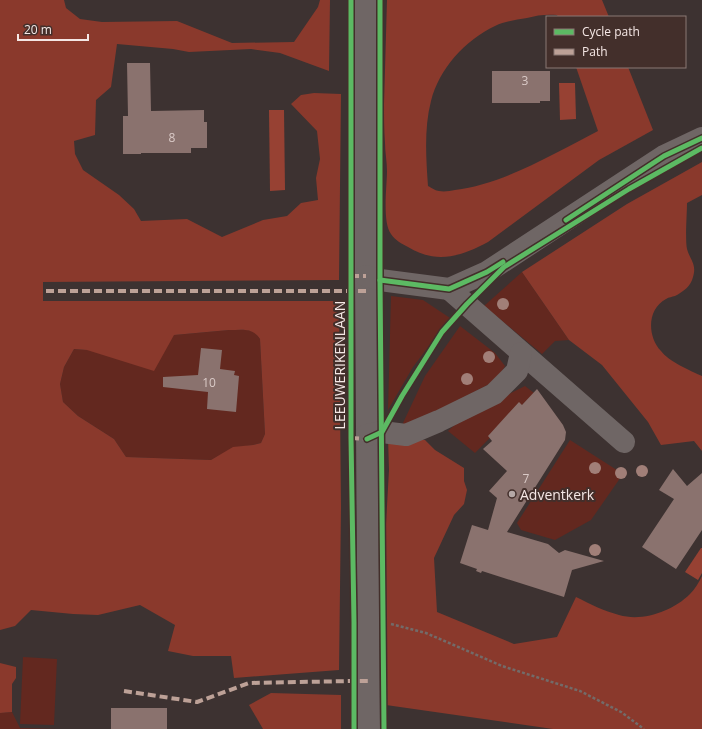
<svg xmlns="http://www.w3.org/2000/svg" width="702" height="729" viewBox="0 0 702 729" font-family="'Open Sans',sans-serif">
	<rect width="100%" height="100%" fill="#3d3231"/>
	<!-- green -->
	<g fill="#63281f">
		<path d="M 522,272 L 569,340 L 555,341 L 542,354 L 484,306 Z"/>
		<path d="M 391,296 L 423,300 L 450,318 L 413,367 L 388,410 Z"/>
		<path d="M 460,326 L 495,353 L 505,366 L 497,380 L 405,428 L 403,423 L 425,376 Z"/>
		<path d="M 229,330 L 247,330 L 255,332 L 260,339 L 265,434 L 261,443 L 253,445 L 233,448 L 211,460 L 126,457 L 114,439 L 78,416 L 63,402 L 60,384 L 64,367 L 74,349 L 87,350 L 174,335 Z"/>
		<path d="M 525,386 L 534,393 L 475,453 L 448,431 L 463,417 Z"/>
		<path d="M 570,440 L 623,474 L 591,520 L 555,540 L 521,530 L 517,523 Z"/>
		<path d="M 23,657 L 57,659 L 54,725 L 20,724 Z"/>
		<path d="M 12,712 L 20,728 L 57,729 L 0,729 L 0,713 Z"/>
	</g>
	<!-- forest -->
	<g fill="#8a392c" fill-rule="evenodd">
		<path d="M 0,0 L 64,0 L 66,8 L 80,19 L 102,22 L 177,21 L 232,43 L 294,42 L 318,7 L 320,0 L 330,0 L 329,71 L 280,53 L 251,49 L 189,52 L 173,49 L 117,44 L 111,87 L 96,100 L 95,135 L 74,141 L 75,154 L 83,170 L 119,195 L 134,209 L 141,221 L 187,219 L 222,237 L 263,220 L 287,216 L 301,203 L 318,200 L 316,178 L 320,159 L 317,131 L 291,104 L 301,95 L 314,93 L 341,94 L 339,280 L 43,282 L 43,301 L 339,301 L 341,507 L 339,670 L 234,678 L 231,656 L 193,656 L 168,651 L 175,625 L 140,605 L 98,615 L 73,614 L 31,610 L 15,626 L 0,630 ZM 229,330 C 242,330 252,327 260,339 L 265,434 L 261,443 L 253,445 L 233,447 L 211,460 L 126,457 L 114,439 L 78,416 L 63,402 L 60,384 L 64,367 L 74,349 L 87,350 L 154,371 L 174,335 Z"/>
		<path d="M 387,0 L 602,0 L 609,17 L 558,17 L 557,15 C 547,14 537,15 527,18 C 516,20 505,21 495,26 C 465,40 439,69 431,101 C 424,128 426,158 428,186 C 432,188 436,191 439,191 C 444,192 450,191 455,190 C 504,184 555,153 598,131 L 576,67 L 628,67 L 653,130 L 599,160 L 488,242 C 460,257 436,264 408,247 C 402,244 395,240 391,234 C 382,222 387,186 387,171 C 387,162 385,152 385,143 C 384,130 384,117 384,104 C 385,69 386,35 387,0 Z"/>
		<path d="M 702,162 L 702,195 L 687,203 C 687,214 685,239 687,249 C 690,260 697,264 693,277 C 691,286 683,292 675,296 C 672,297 669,297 666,299 C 647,309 647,336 661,351 C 668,361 691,371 702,376 L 702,451 L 694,441 L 661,445 L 648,422 L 602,365 L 569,340 L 522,272 L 627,204 Z"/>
		<path d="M 388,437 L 425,440 L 435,450 L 464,468 L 464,481 L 467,490 L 464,504 L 454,515 L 434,558 L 437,612 L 514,644 L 557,637 L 576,597 C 590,604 604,611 619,615 C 643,622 673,611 690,594 C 695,589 699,582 702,576 L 702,729 L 553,729 L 386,705 L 384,560 L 389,470 Z"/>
		<path d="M 0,663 L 16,667 L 16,678 L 12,684 L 12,712 L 0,713 Z"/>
		<path d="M 271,693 L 341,695 L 341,729 L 263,729 L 249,705 Z"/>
	</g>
	<!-- water -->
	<g fill="#974133">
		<path d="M 559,83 L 575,83 L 576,119 L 560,120 Z"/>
		<path d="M 269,110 L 284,110 L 285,190 L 270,191 Z"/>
		<path d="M 701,548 L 702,548 L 702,573 L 698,580 L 685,572 Z"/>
	</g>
	<!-- building -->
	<g fill="#8a726e">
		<path d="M 127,63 L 150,63 L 151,111 L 204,110 L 204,122 L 207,122 L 207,148 L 191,148 L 191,153 L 141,153 L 141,154 L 123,154 L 123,116 L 128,116 Z"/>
		<path d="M 492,71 L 550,71 L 550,101 L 540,101 L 540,103 L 492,103 Z"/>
		<path d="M 201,348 L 222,350 L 220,369 L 235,371 L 234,375 L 239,376 L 236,412 L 207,409 L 208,392 L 163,387 L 163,377 L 198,375 Z"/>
		<path d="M 537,389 L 563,425 L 566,432 L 565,440 L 507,532 L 548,544 L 559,553 L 565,550 L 604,561 L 572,570 L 564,597 L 482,571 L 481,573 L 476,571 L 477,569 L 460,563 L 472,525 L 488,530 L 497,498 L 489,491 L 507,471 L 483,449 L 492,441 L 488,436 L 519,402 L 522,405 Z"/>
		<path d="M 673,469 L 687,486 L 702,473 L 702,530 L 676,569 L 642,547 L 674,499 L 659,490 Z"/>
		<rect x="111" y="708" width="56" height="21"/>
	</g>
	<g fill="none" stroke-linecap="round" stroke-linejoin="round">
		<!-- path -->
		<path stroke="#736b69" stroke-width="2.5" stroke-dasharray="3 2" stroke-linecap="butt" d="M 391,624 L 426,633 L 502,666 L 580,691 L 621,712 L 644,729"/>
		<!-- minor -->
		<g stroke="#6f6665" stroke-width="22">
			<path d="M 366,0 L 366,276 L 369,729"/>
			<path d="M 366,276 L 380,280 L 449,289 L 487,272 L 664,156 L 702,138"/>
			<path d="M 449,289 L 624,442"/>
			<path d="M 367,435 L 382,432 L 406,435 L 439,421 L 494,394 L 517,371 L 521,353"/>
		</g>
		<!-- quiet -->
		<g stroke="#bda197" stroke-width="4" stroke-dasharray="8 4" stroke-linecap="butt">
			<path d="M 351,276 L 366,276"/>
			<path d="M 46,291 L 366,291"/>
			<path d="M 351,438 L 367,439"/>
			<path d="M 124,691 L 197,702 L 249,683 L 353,681 L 368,681"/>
		</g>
		<!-- cycleway casing -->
		<g stroke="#432f2b" stroke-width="8">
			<g id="cycleway">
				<path d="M 351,0 L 351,438 L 354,622 L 354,729"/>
				<path d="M 380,0 L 380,280 L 384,729"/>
				<path d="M 566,220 L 664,156 L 702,138"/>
				<path d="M 380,280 L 449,289 L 487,272 L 503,262"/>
				<path d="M 367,439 L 382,432 L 402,396 L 442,332 L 467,304 L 504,267 L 629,189 L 702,148"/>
			</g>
		</g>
		<!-- cycleway -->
		<use href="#cycleway" stroke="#5cba63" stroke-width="5"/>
	</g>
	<!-- trees -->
	<g fill="#a17f78">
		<circle cx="503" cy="304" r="6"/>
		<circle cx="489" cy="357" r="6"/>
		<circle cx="467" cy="379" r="6"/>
		<circle cx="595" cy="468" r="6"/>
		<circle cx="642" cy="471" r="6"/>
		<circle cx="621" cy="473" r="6"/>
		<circle cx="595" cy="550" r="6"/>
	</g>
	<!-- markers -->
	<circle fill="#b5a8a6" stroke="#432f2b" stroke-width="1.5" cx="512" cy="494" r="4"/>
	<g text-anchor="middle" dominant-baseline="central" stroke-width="4" stroke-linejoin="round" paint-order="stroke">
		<!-- number labels -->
		<g font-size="12" fill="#dacac7">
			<text x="525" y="80">3</text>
			<text x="172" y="137">8</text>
			<text x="209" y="382">10</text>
			<text x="526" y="478">7</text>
		</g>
		<!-- street labels -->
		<g font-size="14" fill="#f5e7e5" stroke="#432f2b">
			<text transform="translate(339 365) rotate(-90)">LEEUWERIKENLAAN</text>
		</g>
		<!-- poi labels -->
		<g font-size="14" fill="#f5e7e5" stroke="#432f2b" text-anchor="start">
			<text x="520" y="494">Adventkerk</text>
		</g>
	</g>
	<!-- legend -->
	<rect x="546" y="16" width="140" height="52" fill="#432f2b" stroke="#8a7975"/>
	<rect x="554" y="29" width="20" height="6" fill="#5cba63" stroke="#8a7975"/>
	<text x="582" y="36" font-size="12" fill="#f5e7e5">Cycle path</text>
	<rect x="554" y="49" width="20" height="6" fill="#bda197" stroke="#8a7975"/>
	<text x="582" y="56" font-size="12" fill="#f5e7e5">Path</text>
	<!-- scale -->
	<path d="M18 34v6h70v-6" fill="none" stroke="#f5e7e5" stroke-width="2"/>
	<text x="24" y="34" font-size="12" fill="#f5e7e5" stroke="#432f2b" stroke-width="3" paint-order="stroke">20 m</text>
</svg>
